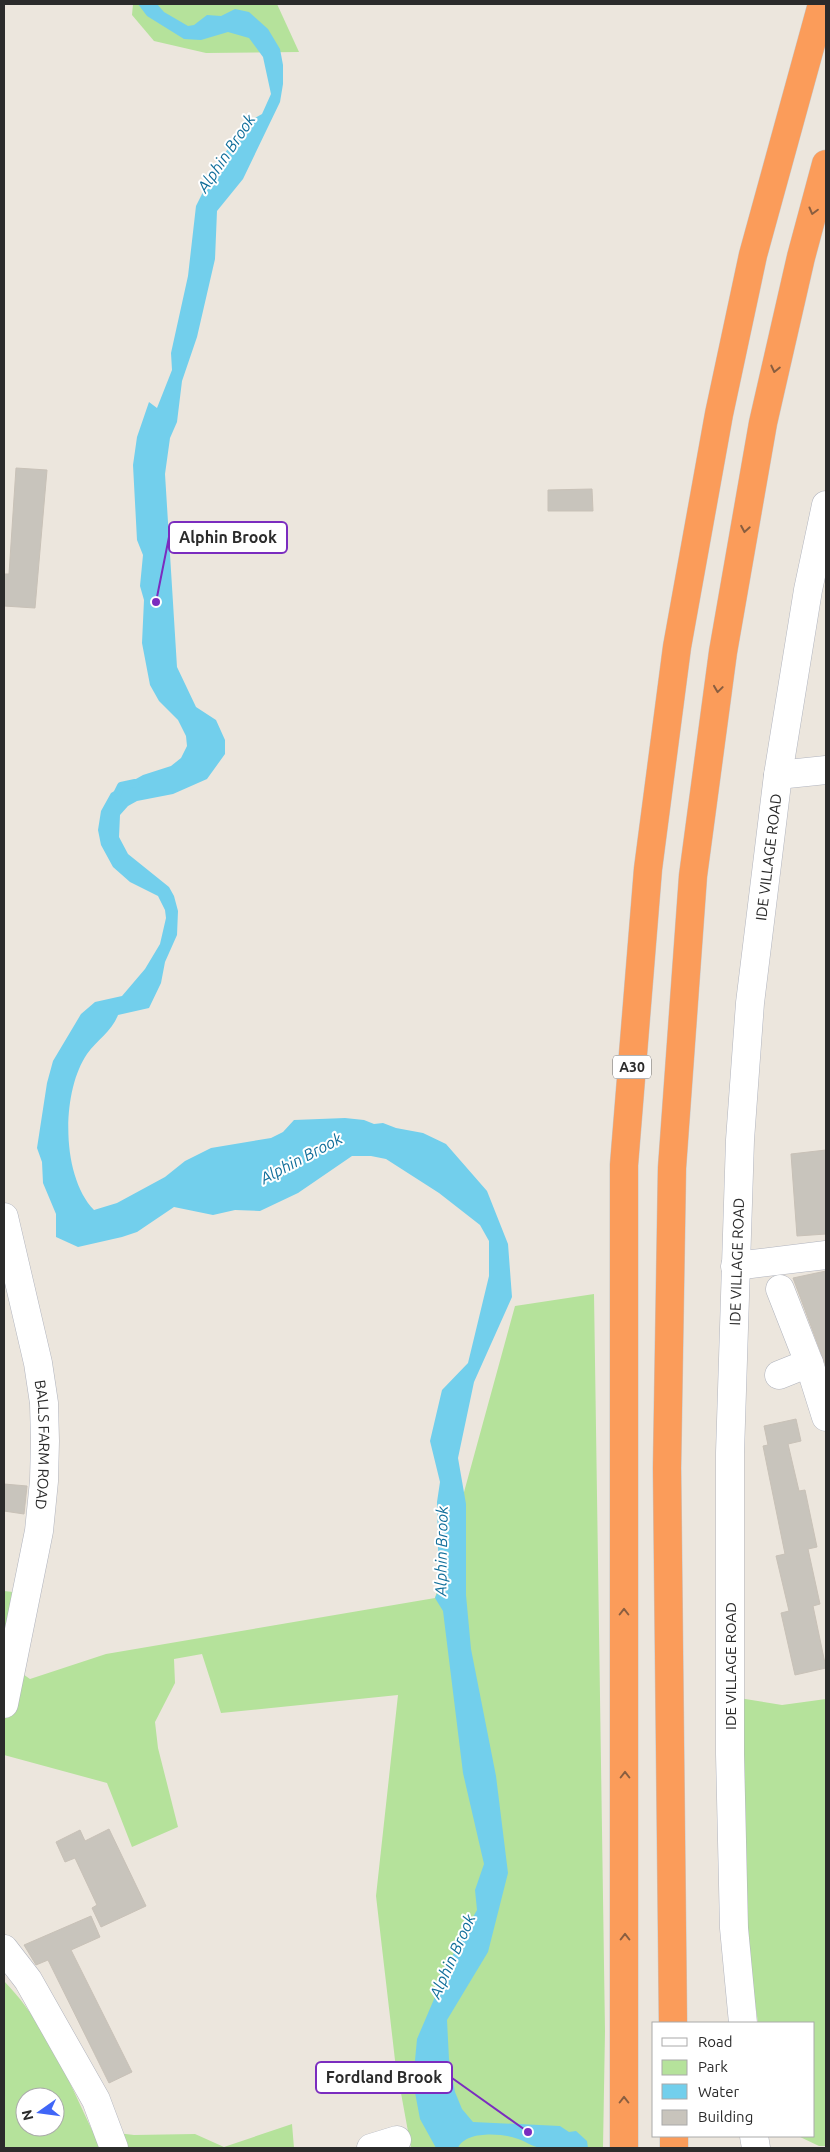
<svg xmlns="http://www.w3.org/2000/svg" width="830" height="2152" viewBox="0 0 830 2152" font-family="Ubuntu,sans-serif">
	<rect width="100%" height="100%" fill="#ece6dd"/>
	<!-- green -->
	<g fill="#b5e29b" fill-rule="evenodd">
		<path d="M 133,4 L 277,4 L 299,52 L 206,53 L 154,41 L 132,15 Z"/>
		<path d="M 594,1294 L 605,2031 L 603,2148 L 411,2148 L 395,2060 L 376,1896 L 398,1695 L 221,1713 L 202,1654 L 174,1659 L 175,1683 L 155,1722 L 158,1748 L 178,1827 L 132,1847 L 107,1783 L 4,1755 L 4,1661 L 30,1679 L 106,1654 L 435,1598 L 515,1306 Z"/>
		<path d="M 4,1591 L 13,1592 L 4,1646 Z"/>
		<path d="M 739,1698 L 782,1705 L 826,1699 L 826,2146 L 819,2146 L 798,2136 L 814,2136 L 814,2023 L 758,2023 L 745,1931 Z"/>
		<path d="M 4,1981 C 45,2023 67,2077 92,2130 L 134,2135 L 195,2134 L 224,2147 L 292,2124 L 294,2148 L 4,2148 ZM 25,2097 L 55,2097 L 55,2127 L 25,2127 Z"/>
	</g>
	<!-- water -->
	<path fill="#72cfec" d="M 138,4 L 157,4 L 164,12 L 188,26 L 194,25 L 207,15 L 221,16 L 235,9 L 249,12 L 268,29 L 280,49 L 283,65 L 283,84 L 280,102 L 243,179 L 217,211 L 215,259 L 197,337 L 182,381 L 177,422 L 170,438 L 165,474 L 177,667 L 196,707 L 216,720 L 225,740 L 225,754 L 207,779 L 173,794 L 137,801 L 128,806 L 120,815 L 119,837 L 128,854 L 169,887 L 174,896 L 178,911 L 177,935 L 165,962 L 161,983 L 149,1008 L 118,1015 C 112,1031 97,1040 87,1054 C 61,1092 61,1176 94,1210 L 117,1203 L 165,1177 L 185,1161 L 211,1148 L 271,1138 L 283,1132 L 294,1120 L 345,1118 L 364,1120 L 374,1124 L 383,1123 L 396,1128 L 423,1133 L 446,1144 L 487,1191 L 508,1244 L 512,1297 L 474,1382 L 458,1458 L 466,1504 L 466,1595 L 471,1649 L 496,1776 L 508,1873 L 488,1952 L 447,2020 L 449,2059 L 455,2092 L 462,2109 L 473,2122 L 560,2126 L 569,2132 L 576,2131 L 587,2141 L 588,2148 C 572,2148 556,2150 541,2148 C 532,2147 524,2140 515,2138 C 500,2133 465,2131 458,2148 L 436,2148 L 420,2119 L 413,2082 L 417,2039 L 455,1950 L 477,1910 L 475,1890 L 484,1864 L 463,1773 L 443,1611 L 435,1598 L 439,1589 L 437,1502 L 440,1482 L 430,1441 L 442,1390 L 468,1363 L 489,1276 L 489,1241 L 480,1225 L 439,1193 L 386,1159 L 371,1156 L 352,1156 L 298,1193 L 260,1211 L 235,1210 L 213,1215 L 174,1207 L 137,1232 L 122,1237 L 78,1247 L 56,1237 L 56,1214 L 43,1183 L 42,1162 L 37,1148 L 47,1083 L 53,1061 L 81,1014 L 95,1002 L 122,996 L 145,969 L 160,944 L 166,918 L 165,910 L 158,896 L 130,882 L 113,867 L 101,845 L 98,830 L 101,811 L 111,793 L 143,775 L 171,766 L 181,758 L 187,746 L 186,736 L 178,720 L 159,701 L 150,685 L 142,643 L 144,600 L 140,586 L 143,555 L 137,540 L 133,465 L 137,437 L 149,402 L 157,408 L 172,370 L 171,353 L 188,276 L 196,206 L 214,170 L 244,124 L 262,114 L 271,94 L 263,57 L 249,38 L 228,32 L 201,40 L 184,39 L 147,16 Z"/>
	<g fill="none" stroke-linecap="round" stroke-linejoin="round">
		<!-- stream -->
		<path stroke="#72cfec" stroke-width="8" d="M 116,796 L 121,786 L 135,783"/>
	</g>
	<!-- building -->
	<g fill="#c8c4bc" stroke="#c8c1b7">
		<path d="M 16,468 L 47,470 L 35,608 L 4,606 L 4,574 L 9,574 Z"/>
		<path d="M 592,489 L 593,511 L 548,511 L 548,490 Z"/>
		<path d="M 826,1150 L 826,1234 L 797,1236 L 791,1154 Z"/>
		<path d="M 826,1271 L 826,1366 L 793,1278 Z"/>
		<path d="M 796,1419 L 801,1441 L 788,1444 L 799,1491 L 805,1490 L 817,1547 L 808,1549 L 820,1604 L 813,1606 L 826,1668 L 795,1675 L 781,1613 L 789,1611 L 776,1556 L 785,1554 L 763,1446 L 768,1445 L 764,1426 Z"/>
		<path d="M 4,1484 L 27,1486 L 24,1514 L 4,1511 Z"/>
		<path d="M 109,1829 L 146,1906 L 101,1927 L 92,1908 L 97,1905 L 75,1858 L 65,1862 L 56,1842 L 80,1830 L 85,1841 Z"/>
		<path d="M 91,1916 L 100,1937 L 71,1950 L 132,2072 L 109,2083 L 48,1960 L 36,1965 L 24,1945 Z"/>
	</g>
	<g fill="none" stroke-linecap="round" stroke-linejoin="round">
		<!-- minor casing -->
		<g stroke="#b1b4be" stroke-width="29">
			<g id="minor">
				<path d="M 778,775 L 826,770"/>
				<path id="s1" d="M 4,1217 L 38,1363 L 44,1403 L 45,1441 L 44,1481 L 39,1531 L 4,1704"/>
				<path d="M 735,1266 L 826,1255"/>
				<path d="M 780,1289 L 809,1363 L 826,1417"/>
				<path d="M 779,1375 L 809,1363"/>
				<path d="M 4,1949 L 28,1980 L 96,2100 L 114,2148"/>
				<path id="s2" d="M 743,2023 L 734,1928 L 730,1754 L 730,1453 L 740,1140 L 750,1003 L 778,775 L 808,590 L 826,505"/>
				<path d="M 754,2136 L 756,2148"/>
				<path d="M 371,2148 L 397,2140"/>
			</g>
		</g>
		<!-- highway casing -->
		<g stroke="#c8c8c8" stroke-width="29">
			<g id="highway">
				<path d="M 673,2023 L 667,1468 L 672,1168 L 693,876 L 723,652 L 763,423 L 801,257 L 826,164"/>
				<path d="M 674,2136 L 674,2148"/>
				<path d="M 624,2148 L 624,1165 L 648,869 L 677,647 L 719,414 L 753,255 L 822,4"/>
			</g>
		</g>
		<!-- minor -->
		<use href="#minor" stroke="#fff" stroke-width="28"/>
		<!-- highway -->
		<use href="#highway" stroke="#fb9c5a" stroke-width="28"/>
	</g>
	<!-- one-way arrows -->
	<defs><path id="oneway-chevron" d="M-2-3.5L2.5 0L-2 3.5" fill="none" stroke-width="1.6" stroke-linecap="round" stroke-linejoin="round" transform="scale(1.25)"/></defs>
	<g stroke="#895e40">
		<use href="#oneway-chevron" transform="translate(813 211) rotate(105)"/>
		<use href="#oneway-chevron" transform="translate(775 369) rotate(103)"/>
		<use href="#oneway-chevron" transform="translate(745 529) rotate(100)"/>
		<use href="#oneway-chevron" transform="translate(718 689) rotate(98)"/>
		<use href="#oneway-chevron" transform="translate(624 1612) rotate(-90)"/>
		<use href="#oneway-chevron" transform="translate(625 1775) rotate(-90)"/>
		<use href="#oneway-chevron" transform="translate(625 1937) rotate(-90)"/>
		<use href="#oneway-chevron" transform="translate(624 2100) rotate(-90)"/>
	</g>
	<g text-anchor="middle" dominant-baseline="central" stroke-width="4" stroke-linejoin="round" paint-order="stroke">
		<!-- shield labels -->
		<rect fill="#fff" stroke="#6b6b6b" stroke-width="1" x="613" y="1055.5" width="38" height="23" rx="4"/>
		<g font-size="14" font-weight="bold" fill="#2b2b2b">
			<text x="632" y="1067">A30</text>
		</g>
		<!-- street labels -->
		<g font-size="15" fill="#2b2b2b" stroke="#fff">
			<text stroke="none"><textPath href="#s2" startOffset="1168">IDE VILLAGE ROAD</textPath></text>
			<text stroke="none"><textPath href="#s2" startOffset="762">IDE VILLAGE ROAD</textPath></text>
			<text stroke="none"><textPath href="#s1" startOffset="232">BALLS FARM ROAD</textPath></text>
			<text transform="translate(730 1666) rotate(-90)">IDE VILLAGE ROAD</text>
		</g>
		<!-- water labels -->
		<g font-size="16" font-style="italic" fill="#106e9a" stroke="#fff">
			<text transform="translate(226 153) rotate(-56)">Alphin Brook</text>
			<text transform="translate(301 1158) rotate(-28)">Alphin Brook</text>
			<text transform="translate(441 1551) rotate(-89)">Alphin Brook</text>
			<text transform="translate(452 1956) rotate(-66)">Alphin Brook</text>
		</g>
	</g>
	<!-- callouts -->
	<path fill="none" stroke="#7b2cbf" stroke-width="2" d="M156 602L169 537M528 2132L452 2078"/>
	<g fill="#7b2cbf" stroke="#fff" stroke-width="2">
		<circle cx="156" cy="602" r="5"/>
		<circle cx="528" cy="2132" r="5"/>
	</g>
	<g fill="#fff" stroke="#7b2cbf" stroke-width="2">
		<rect x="169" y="522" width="118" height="31" rx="5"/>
		<rect x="316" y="2062" width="136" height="31" rx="5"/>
	</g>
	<g font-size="16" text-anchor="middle" font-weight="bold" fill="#2b2b2b">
		<text x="228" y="543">Alphin Brook</text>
		<text x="384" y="2083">Fordland Brook</text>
	</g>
	<!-- border -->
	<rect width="830" height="2152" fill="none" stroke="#2b2b2b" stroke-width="10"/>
	<!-- legend -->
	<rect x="652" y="2022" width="162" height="115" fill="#ffffff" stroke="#aaaaaa"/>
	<rect x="662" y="2038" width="25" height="8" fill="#ffffff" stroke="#aaaaaa"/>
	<text x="698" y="2047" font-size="15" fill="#2b2b2b">Road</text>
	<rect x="662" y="2060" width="25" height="15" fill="#b5e29b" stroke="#aaaaaa"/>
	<text x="698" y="2072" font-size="15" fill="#2b2b2b">Park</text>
	<rect x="662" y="2084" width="25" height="15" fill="#72cfec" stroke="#aaaaaa"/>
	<text x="698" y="2097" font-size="15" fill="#2b2b2b">Water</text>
	<rect x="662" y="2110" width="25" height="15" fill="#c8c4bc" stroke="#aaaaaa"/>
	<text x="698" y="2122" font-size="15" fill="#2b2b2b">Building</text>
	<!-- north arrow -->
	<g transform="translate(40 2112) rotate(256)"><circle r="24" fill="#ffffff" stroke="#aaaaaa"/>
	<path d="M0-4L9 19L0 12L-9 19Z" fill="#4066f7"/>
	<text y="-8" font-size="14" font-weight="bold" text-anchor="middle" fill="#2b2b2b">N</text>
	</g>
</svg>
